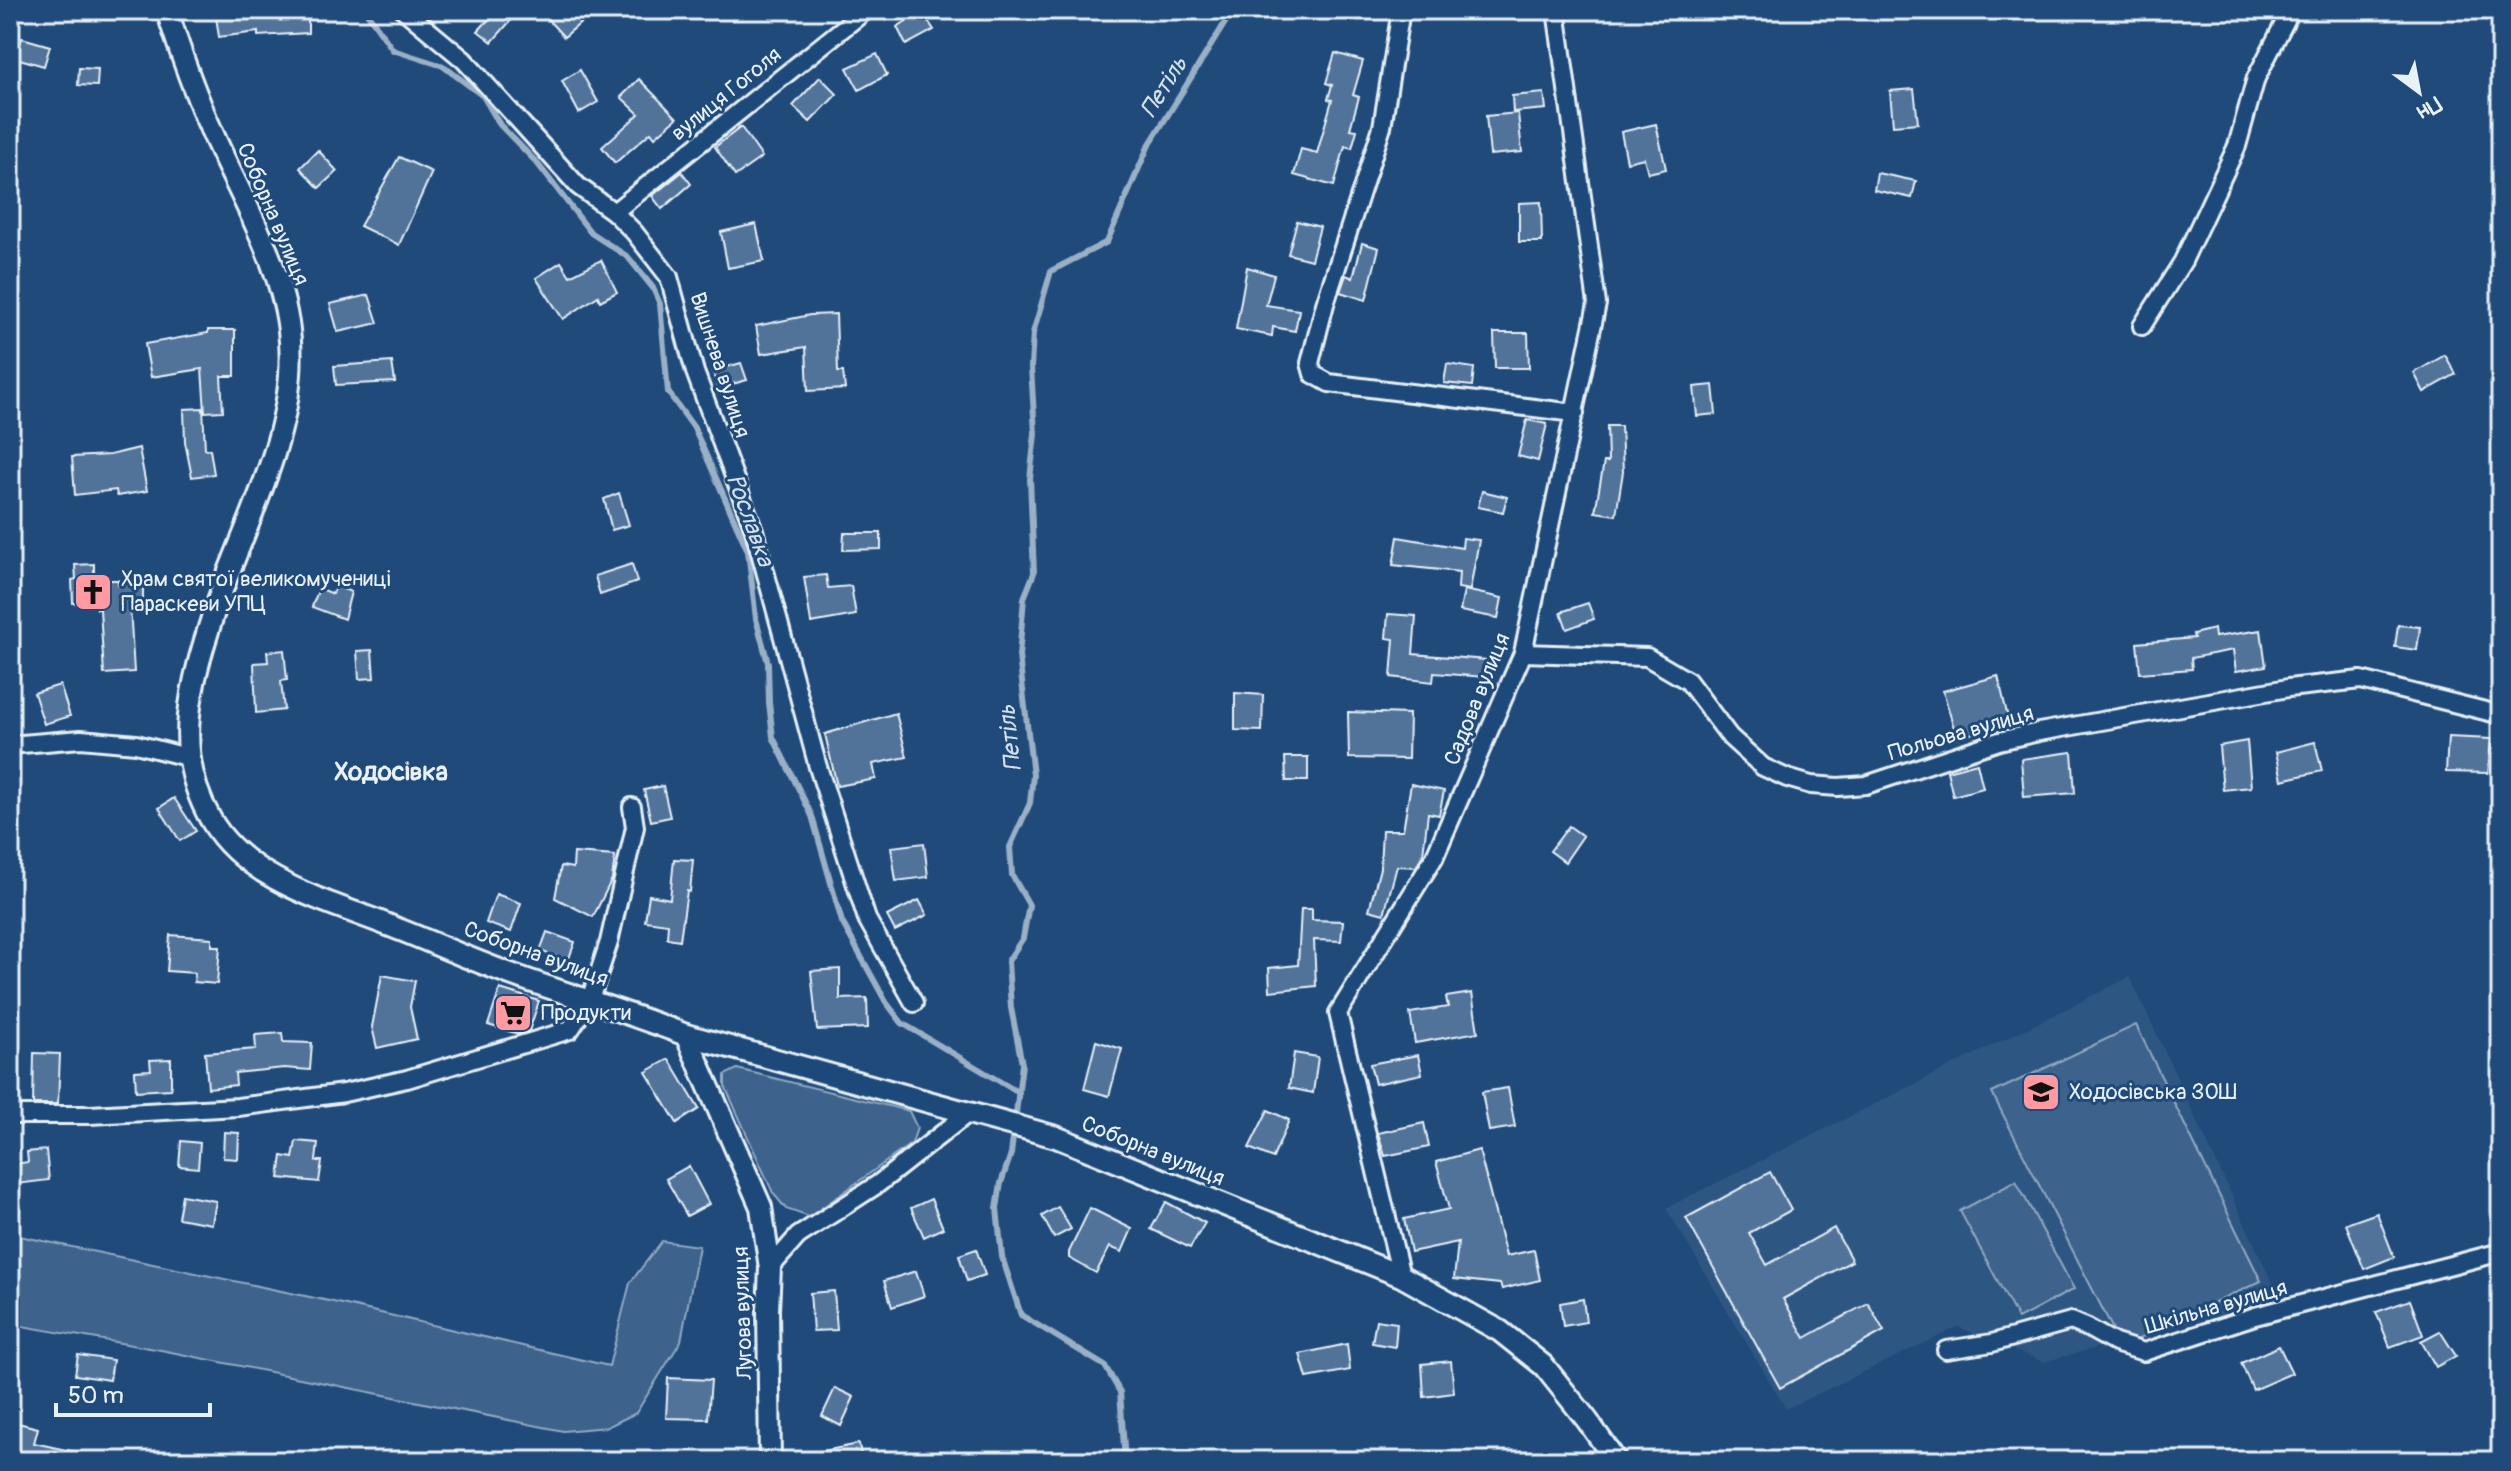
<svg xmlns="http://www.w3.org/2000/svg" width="2511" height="1471" viewBox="0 0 2511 1471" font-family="Pangolin,sans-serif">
	<rect width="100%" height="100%" fill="#1f4a7a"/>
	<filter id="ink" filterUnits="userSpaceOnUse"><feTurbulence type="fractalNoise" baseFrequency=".0125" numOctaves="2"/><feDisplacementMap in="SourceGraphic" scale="16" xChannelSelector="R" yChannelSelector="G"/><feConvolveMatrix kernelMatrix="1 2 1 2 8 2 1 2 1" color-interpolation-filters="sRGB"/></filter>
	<g filter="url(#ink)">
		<!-- built -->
		<path fill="#2e5683" d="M 2130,977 L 2280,1299 L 2043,1362 L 1958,1327 L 1786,1409 L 1666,1208 Z"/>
		<!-- green -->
		<g fill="#3c628c" stroke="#92aac2" stroke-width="2">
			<path d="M 2136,1025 L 2261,1281 L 2122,1347 L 1992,1093 Z"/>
			<path d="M 737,1069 L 909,1111 L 917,1128 L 912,1143 L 809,1217 L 786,1209 L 773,1193 L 725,1086 L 725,1075 Z"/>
			<path d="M 2016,1181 L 2074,1289 L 2018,1319 L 1960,1211 Z"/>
			<path d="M 10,1234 L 329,1301 L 609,1366 L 630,1283 L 662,1241 L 699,1246 L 681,1341 L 636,1413 L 607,1427 L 563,1431 L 161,1350 L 10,1324 Z"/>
		</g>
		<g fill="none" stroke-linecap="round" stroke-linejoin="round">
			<!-- stream -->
			<g stroke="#9ab0c7" stroke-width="6">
				<path d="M 365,10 L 393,50 L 443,66 L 483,96 L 500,125 L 537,163 L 591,233 L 628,257 L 653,288 L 660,304 L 668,392 L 694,428 L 748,551 L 756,619 L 768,663 L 769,703 L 773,737 L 812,816 L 842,922 L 886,1002 L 902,1023 L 1019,1093"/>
				<path d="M 1125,1461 L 1120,1392 L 1105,1366 L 1021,1315 L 1002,1257 L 997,1208 L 1001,1183 L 1011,1154 L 1022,1064 L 1011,1008 L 1008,961 L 1023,938 L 1029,905 L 1012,875 L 1010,847 L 1030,803 L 1033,775 L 1019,656 L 1024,598 L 1034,573 L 1030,479 L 1035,434 L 1031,367 L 1033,333 L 1051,271 L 1107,242 L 1148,147 L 1233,10"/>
			</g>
		</g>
		<!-- building -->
		<g fill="#517399" stroke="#e8f1f8" stroke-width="2">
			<path d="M 215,10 L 308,10 L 308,33 L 258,36 L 258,32 L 219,37 Z"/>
			<path d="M 497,10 L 520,10 L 492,42 L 478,31 Z"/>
			<path d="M 539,10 L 596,10 L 564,37 Z"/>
			<path d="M 922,12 L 934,30 L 906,45 L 897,27 Z"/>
			<path d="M 22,38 L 50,46 L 44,66 L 16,58 Z"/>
			<path d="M 1335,53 L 1363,61 L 1353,95 L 1359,97 L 1350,129 L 1357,130 L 1352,148 L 1345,146 L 1334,186 L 1294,175 L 1301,149 L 1317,153 L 1332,100 L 1328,99 L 1332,85 L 1326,83 Z"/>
			<path d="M 877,54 L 887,75 L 859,90 L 847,68 Z"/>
			<path d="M 79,68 L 98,69 L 97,86 L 78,85 Z"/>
			<path d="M 580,70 L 598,102 L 579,113 L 562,81 Z"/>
			<path d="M 820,77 L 837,94 L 810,122 L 793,106 Z"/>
			<path d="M 639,79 L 677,118 L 655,137 L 651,132 L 615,163 L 602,147 L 639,114 L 621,97 Z"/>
			<path d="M 1914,89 L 1918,123 L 1893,125 L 1890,91 Z"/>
			<path d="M 1544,93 L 1546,109 L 1513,112 L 1512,96 Z"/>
			<path d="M 1518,113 L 1522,152 L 1490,155 L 1486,116 Z"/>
			<path d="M 1656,124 L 1666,169 L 1648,173 L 1644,158 L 1627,162 L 1621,132 Z"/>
			<path d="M 741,127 L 762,157 L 735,176 L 715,147 Z"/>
			<path d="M 318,150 L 337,171 L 319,188 L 300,168 Z"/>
			<path d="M 399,157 L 432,172 L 399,245 L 360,226 Z"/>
			<path d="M 682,172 L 691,184 L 662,209 L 652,196 Z"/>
			<path d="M 1877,173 L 1916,181 L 1912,198 L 1874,190 Z"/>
			<path d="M 1541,202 L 1542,242 L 1519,242 L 1519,203 Z"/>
			<path d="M 1297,221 L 1320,227 L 1311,260 L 1288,254 Z"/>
			<path d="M 756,224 L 764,261 L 728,268 L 721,232 Z"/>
			<path d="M 1362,243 L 1379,248 L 1366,300 L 1340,292 L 1346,275 L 1353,278 Z"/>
			<path d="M 601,260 L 617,292 L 600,301 L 598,296 L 563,319 L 536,278 L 561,262 L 570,276 Z"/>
			<path d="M 1247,267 L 1274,275 L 1266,305 L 1299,310 L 1295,331 L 1273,327 L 1272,336 L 1236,329 Z"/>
			<path d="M 369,295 L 378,323 L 338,332 L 330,304 Z"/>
			<path d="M 836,314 L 838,372 L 843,372 L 845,389 L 808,391 L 806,347 L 761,354 L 756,326 L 810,315 Z"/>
			<path d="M 208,330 L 235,330 L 235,376 L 221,376 L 223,411 L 205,412 L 202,369 L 151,377 L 145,344 L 208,333 Z"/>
			<path d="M 1494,333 L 1528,333 L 1529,368 L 1495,368 Z"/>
			<path d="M 2445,355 L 2456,374 L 2424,392 L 2414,373 Z"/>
			<path d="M 392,362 L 395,382 L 336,385 L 334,366 Z"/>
			<path d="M 741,363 L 747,380 L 718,388 L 713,371 Z"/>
			<path d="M 1447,364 L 1474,368 L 1472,386 L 1444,383 Z"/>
			<path d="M 1713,385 L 1716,414 L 1697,416 L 1694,387 Z"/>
			<path d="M 203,408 L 205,449 L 210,449 L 214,474 L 192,477 L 185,442 L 184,409 Z"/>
			<path d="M 1527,420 L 1547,424 L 1538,461 L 1518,456 Z"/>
			<path d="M 1607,426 L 1621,426 L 1623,472 L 1616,515 L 1595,512 L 1604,462 L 1608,462 Z"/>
			<path d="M 139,448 L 147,491 L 117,496 L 116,490 L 75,495 L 72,457 L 110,455 Z"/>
			<path d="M 1482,491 L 1507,497 L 1503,512 L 1478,507 Z"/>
			<path d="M 619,493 L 629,525 L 612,530 L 604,499 Z"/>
			<path d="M 844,533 L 881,533 L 881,549 L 843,550 Z"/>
			<path d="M 1398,537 L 1462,548 L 1463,538 L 1479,540 L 1470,590 L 1458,588 L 1459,572 L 1393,565 Z"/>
			<path d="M 94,564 L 94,580 L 118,580 L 118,585 L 143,584 L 143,606 L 130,606 L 134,672 L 104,674 L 100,609 L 97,609 L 98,603 L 73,603 L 72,580 L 76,579 L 75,565 Z"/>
			<path d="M 632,564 L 637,582 L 600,595 L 595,576 Z"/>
			<path d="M 826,575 L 828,588 L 851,586 L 856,615 L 811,623 L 804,577 Z"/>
			<path d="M 336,586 L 351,592 L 344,619 L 312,607 L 319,588 L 333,594 Z"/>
			<path d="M 1464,590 L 1502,598 L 1498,618 L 1460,611 Z"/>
			<path d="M 1588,603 L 1594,619 L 1567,629 L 1561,612 Z"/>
			<path d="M 1388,614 L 1416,616 L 1413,654 L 1487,660 L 1485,677 L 1434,673 L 1433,682 L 1391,677 L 1394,639 L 1386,638 Z"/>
			<path d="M 2398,625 L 2420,627 L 2417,650 L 2395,647 Z"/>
			<path d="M 2214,629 L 2215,637 L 2261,630 L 2266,666 L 2236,671 L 2233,650 L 2191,658 L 2192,669 L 2140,673 L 2137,643 L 2194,638 L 2193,634 Z"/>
			<path d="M 284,650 L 287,680 L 281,681 L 284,710 L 256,713 L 254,663 L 268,662 L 267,652 Z"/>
			<path d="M 372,650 L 374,678 L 359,679 L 357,651 Z"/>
			<path d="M 1998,676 L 2009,722 L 1957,738 L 1943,691 Z"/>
			<path d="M 60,685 L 70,716 L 44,724 L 34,693 Z"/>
			<path d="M 1235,693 L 1263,695 L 1262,731 L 1235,730 Z"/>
			<path d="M 1348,712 L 1409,714 L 1408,759 L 1349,758 Z"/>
			<path d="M 896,713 L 907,757 L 873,764 L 876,779 L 837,786 L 825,734 Z"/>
			<path d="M 2448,737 L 2491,739 L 2488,773 L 2446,772 Z"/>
			<path d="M 2247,741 L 2251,787 L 2223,790 L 2219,746 Z"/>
			<path d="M 2315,742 L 2322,771 L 2282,780 L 2276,752 Z"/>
			<path d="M 2072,752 L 2075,793 L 2024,797 L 2021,759 Z"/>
			<path d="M 1285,757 L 1308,757 L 1308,781 L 1286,781 Z"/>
			<path d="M 1977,763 L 1983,788 L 1953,796 L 1947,771 Z"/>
			<path d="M 1411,784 L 1444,791 L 1439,815 L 1428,813 L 1423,854 L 1416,867 L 1397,866 L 1384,914 L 1369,910 L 1380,868 L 1382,830 L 1403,830 Z"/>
			<path d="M 663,786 L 670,817 L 651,821 L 644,790 Z"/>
			<path d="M 174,798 L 196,831 L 180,841 L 159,808 Z"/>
			<path d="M 1569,826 L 1583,836 L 1565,862 L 1550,851 Z"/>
			<path d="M 924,843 L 928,877 L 896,881 L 891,847 Z"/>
			<path d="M 574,853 L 615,856 L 612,879 L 593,917 L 555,898 L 561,866 L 573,868 Z"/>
			<path d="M 674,859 L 693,860 L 690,892 L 687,891 L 680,940 L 667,938 L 668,924 L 645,921 L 649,895 L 670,899 Z"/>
			<path d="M 496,894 L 521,903 L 511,932 L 486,923 Z"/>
			<path d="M 919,900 L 927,915 L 895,931 L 887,916 Z"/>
			<path d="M 1301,909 L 1312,909 L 1312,920 L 1343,921 L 1341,941 L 1314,940 L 1316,986 L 1270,991 L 1269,968 L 1298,965 Z"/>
			<path d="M 547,932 L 575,942 L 568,961 L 540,951 Z"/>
			<path d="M 170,935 L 212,938 L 212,946 L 220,946 L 217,984 L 194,982 L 195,973 L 167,971 Z"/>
			<path d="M 840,969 L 840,999 L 867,998 L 868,1028 L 817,1030 L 811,971 Z"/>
			<path d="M 382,975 L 415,981 L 410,1007 L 417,1039 L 377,1048 L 372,1027 Z"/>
			<path d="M 500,989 L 539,1001 L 529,1031 L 518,1034 L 488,1025 Z"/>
			<path d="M 1472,993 L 1478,1032 L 1415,1043 L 1410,1013 L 1448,1007 L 1446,997 Z"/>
			<path d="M 282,1033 L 283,1042 L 312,1043 L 310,1070 L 284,1068 L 235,1073 L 236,1085 L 208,1088 L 205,1053 L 256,1049 L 255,1035 Z"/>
			<path d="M 1096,1041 L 1122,1049 L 1109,1096 L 1084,1089 Z"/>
			<path d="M 34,1053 L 60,1054 L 58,1104 L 33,1104 Z"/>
			<path d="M 1294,1053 L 1318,1057 L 1313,1093 L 1289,1088 Z"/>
			<path d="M 1418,1055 L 1422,1074 L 1375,1084 L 1370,1064 Z"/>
			<path d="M 171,1059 L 171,1089 L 136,1091 L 135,1071 L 151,1070 L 150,1060 Z"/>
			<path d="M 669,1059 L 699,1109 L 677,1123 L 646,1072 Z"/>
			<path d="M 1508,1088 L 1515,1127 L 1489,1131 L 1482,1092 Z"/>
			<path d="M 1268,1110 L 1289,1120 L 1273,1158 L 1249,1148 Z"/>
			<path d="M 1424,1123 L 1429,1147 L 1385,1156 L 1378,1133 Z"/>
			<path d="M 224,1132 L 239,1133 L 238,1159 L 223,1158 Z"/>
			<path d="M 181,1141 L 200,1143 L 198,1168 L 179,1166 Z"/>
			<path d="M 296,1141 L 318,1143 L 316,1161 L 322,1161 L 319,1182 L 279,1178 L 282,1156 L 293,1158 Z"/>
			<path d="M 46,1150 L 49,1180 L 17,1184 L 15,1164 L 28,1162 L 27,1152 Z"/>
			<path d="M 1479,1150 L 1506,1256 L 1534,1250 L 1540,1280 L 1502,1289 L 1500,1284 L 1454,1279 L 1458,1242 L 1411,1252 L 1404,1219 L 1449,1209 L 1436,1162 Z"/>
			<path d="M 689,1166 L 709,1204 L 687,1216 L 666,1179 Z"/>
			<path d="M 1770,1172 L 1791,1210 L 1749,1233 L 1767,1265 L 1834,1228 L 1852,1261 L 1783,1299 L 1805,1338 L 1868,1303 L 1884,1331 L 1780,1388 L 1686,1218 Z"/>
			<path d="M 182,1195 L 216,1201 L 212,1224 L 178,1218 Z"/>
			<path d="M 931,1199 L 943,1228 L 924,1237 L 911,1208 Z"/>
			<path d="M 1166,1202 L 1205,1223 L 1190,1248 L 1151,1229 Z"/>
			<path d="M 1058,1207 L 1071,1229 L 1054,1238 L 1042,1216 Z"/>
			<path d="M 1090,1208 L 1132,1229 L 1122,1252 L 1110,1247 L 1096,1273 L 1069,1258 L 1069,1252 Z"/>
			<path d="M 2377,1213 L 2394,1257 L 2364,1269 L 2346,1224 Z"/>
			<path d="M 976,1249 L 985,1275 L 967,1281 L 959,1255 Z"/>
			<path d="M 916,1271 L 924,1296 L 892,1307 L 884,1281 Z"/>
			<path d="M 834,1291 L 837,1330 L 813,1331 L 810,1293 Z"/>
			<path d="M 1583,1299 L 1586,1322 L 1563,1326 L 1560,1303 Z"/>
			<path d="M 2410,1300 L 2423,1335 L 2390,1347 L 2376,1312 Z"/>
			<path d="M 1376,1320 L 1397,1323 L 1395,1347 L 1372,1343 Z"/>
			<path d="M 2440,1331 L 2456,1356 L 2436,1367 L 2421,1341 Z"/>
			<path d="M 1347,1344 L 1350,1370 L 1307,1378 L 1300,1354 Z"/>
			<path d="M 2279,1346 L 2292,1373 L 2253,1390 L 2241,1363 Z"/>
			<path d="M 78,1355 L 113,1360 L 110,1380 L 75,1375 Z"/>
			<path d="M 1451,1361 L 1454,1393 L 1424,1397 L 1422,1364 Z"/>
			<path d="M 668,1378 L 711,1380 L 708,1419 L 666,1418 Z"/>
			<path d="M 835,1388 L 854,1397 L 841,1426 L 822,1416 Z"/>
			<path d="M 10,1421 L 38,1428 L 34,1443 L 85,1454 L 84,1461 L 10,1461 Z"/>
			<path d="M 859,1444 L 862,1461 L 814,1461 L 813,1453 Z"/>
		</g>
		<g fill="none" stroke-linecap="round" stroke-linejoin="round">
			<!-- minor casing -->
			<g stroke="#e8f1f8" stroke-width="22">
				<g id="minor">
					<path d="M 404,10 L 464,60 L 578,186 L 614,212 L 634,232 L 669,277 L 695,372 L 754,530 L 818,767 L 867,919 L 914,1003"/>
					<path d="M 1401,10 L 1382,127 L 1325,304 L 1310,363 L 1313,374 L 1329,383 L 1575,413"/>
					<path d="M 614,212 L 866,10"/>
					<path d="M 2142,326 L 2183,261 L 2237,146 L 2256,78 L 2291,10"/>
					<path d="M 1523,653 L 1647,657 L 1688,681 L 1730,737 L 1763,767 L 1787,778 L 1811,785 L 1838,787 L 1866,785 L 1999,741 L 2039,732 L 2288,688 L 2361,680 L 2501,715"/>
					<path d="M 10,745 L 81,739 L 136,744 L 187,757"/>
					<path d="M 10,1115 L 90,1115 L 238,1107 L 344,1093 L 407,1079 L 570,1030 L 590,1000 L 609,942 L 635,827 L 632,807"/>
					<path d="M 770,1268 L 798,1236 L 878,1184 L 967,1114"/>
					<path d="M 1401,1276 L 1338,1013 L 1434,858 L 1523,653 L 1597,304 L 1556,10"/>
					<path d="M 1946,1350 L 1992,1343 L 2071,1321 L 2088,1328 L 2115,1343 L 2144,1352 L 2255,1316 L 2501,1252"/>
				</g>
			</g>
			<!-- tertiary casing -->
			<g stroke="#e8f1f8" stroke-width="26">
				<g id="tertiary">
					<path d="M 167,10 C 180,52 195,94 213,134 C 241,199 285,268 290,341 C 297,434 243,526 214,612 C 191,683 171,751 211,820 C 247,882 331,902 393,927 C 434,943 474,961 516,976 C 572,996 630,1013 686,1035 L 1056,1137 L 1401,1276 L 1500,1331 L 1544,1366 L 1587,1420 L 1616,1461"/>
					<path d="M 686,1035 L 761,1207 L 770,1268 L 768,1310 L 770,1461"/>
				</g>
			</g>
			<!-- minor -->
			<use href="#minor" stroke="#1f4a7a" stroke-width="16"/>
			<!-- tertiary -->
			<use href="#tertiary" stroke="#1f4a7a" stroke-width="20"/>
		</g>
	</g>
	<!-- icons -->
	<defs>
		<g id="church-square" transform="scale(2)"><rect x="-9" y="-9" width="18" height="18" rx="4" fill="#ff9aa2" stroke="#1f4a7a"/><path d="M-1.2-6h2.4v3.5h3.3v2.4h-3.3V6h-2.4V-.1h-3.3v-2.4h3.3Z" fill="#111"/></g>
		<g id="supermarket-square" transform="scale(2)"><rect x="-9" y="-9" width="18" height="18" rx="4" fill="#ff9aa2" stroke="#1f4a7a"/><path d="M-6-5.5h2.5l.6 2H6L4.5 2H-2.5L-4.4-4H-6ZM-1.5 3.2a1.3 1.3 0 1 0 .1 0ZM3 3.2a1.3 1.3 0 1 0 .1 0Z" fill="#111"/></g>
		<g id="school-square" transform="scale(2)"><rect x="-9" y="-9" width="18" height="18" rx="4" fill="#ff9aa2" stroke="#1f4a7a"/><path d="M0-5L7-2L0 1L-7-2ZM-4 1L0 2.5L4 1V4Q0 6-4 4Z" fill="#111"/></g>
	</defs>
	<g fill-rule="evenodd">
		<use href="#church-square" x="93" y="592"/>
		<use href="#supermarket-square" x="513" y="1013"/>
		<use href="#school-square" x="2041" y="1092"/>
	</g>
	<g text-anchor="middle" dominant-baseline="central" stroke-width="6" stroke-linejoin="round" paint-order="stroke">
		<!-- street labels -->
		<g font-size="22" fill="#e8f1f8" stroke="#1f4a7a">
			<text transform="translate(726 94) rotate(-39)">вулиця Гоголя</text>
			<text transform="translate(273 214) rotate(67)">Соборна вулиця</text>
			<text transform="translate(720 365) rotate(72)">Вишнева вулиця</text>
			<text transform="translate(1477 699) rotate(-68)">Садова вулиця</text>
			<text transform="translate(1961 733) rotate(-16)">Польова вулиця</text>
			<text transform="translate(536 954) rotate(20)">Соборна вулиця</text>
			<text transform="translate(1153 1151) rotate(22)">Соборна вулиця</text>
			<text transform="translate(2216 1307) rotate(-16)">Шкільна вулиця</text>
			<text transform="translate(743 1313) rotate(-92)">Лугова вулиця</text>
		</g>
		<!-- poi labels -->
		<g font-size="22" fill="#e8f1f8" stroke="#1f4a7a" text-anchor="start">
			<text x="121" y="579">Храм святої великомучениці<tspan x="121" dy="25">Параскеви УПЦ</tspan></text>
			<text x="541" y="1013">Продукти</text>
			<text x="2069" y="1092">Ходосівська ЗОШ</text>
		</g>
		<!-- water labels -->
		<g font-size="24" font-style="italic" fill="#d4e1ec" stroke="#1f4a7a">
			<text transform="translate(1164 87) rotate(-58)">Петіль</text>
			<text transform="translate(750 520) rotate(70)">Рославка</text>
			<text transform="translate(1010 738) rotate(-96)">Петіль</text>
		</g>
		<!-- quarter labels -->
		<g font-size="26" font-weight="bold" fill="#e8f1f8" stroke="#1f4a7a">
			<text x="391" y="772">Ходосівка</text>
		</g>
	</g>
	<!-- margin -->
	<rect width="2511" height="1471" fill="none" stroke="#1f4a7a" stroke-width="40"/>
	<rect x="20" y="20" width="2471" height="1431" fill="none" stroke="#e8f1f8" stroke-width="3" filter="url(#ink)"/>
	<!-- north arrow -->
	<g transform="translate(2419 92) rotate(148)" stroke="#1f4a7a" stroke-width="6" paint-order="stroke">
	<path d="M0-6L14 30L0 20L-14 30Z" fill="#e8f1f8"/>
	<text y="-12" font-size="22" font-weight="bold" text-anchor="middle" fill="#e8f1f8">Пн</text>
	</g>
	<!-- scale -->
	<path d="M56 1403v12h154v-12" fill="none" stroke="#e8f1f8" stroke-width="4"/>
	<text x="68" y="1403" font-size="24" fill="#e8f1f8" stroke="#1f4a7a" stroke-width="6" paint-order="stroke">50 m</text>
</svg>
